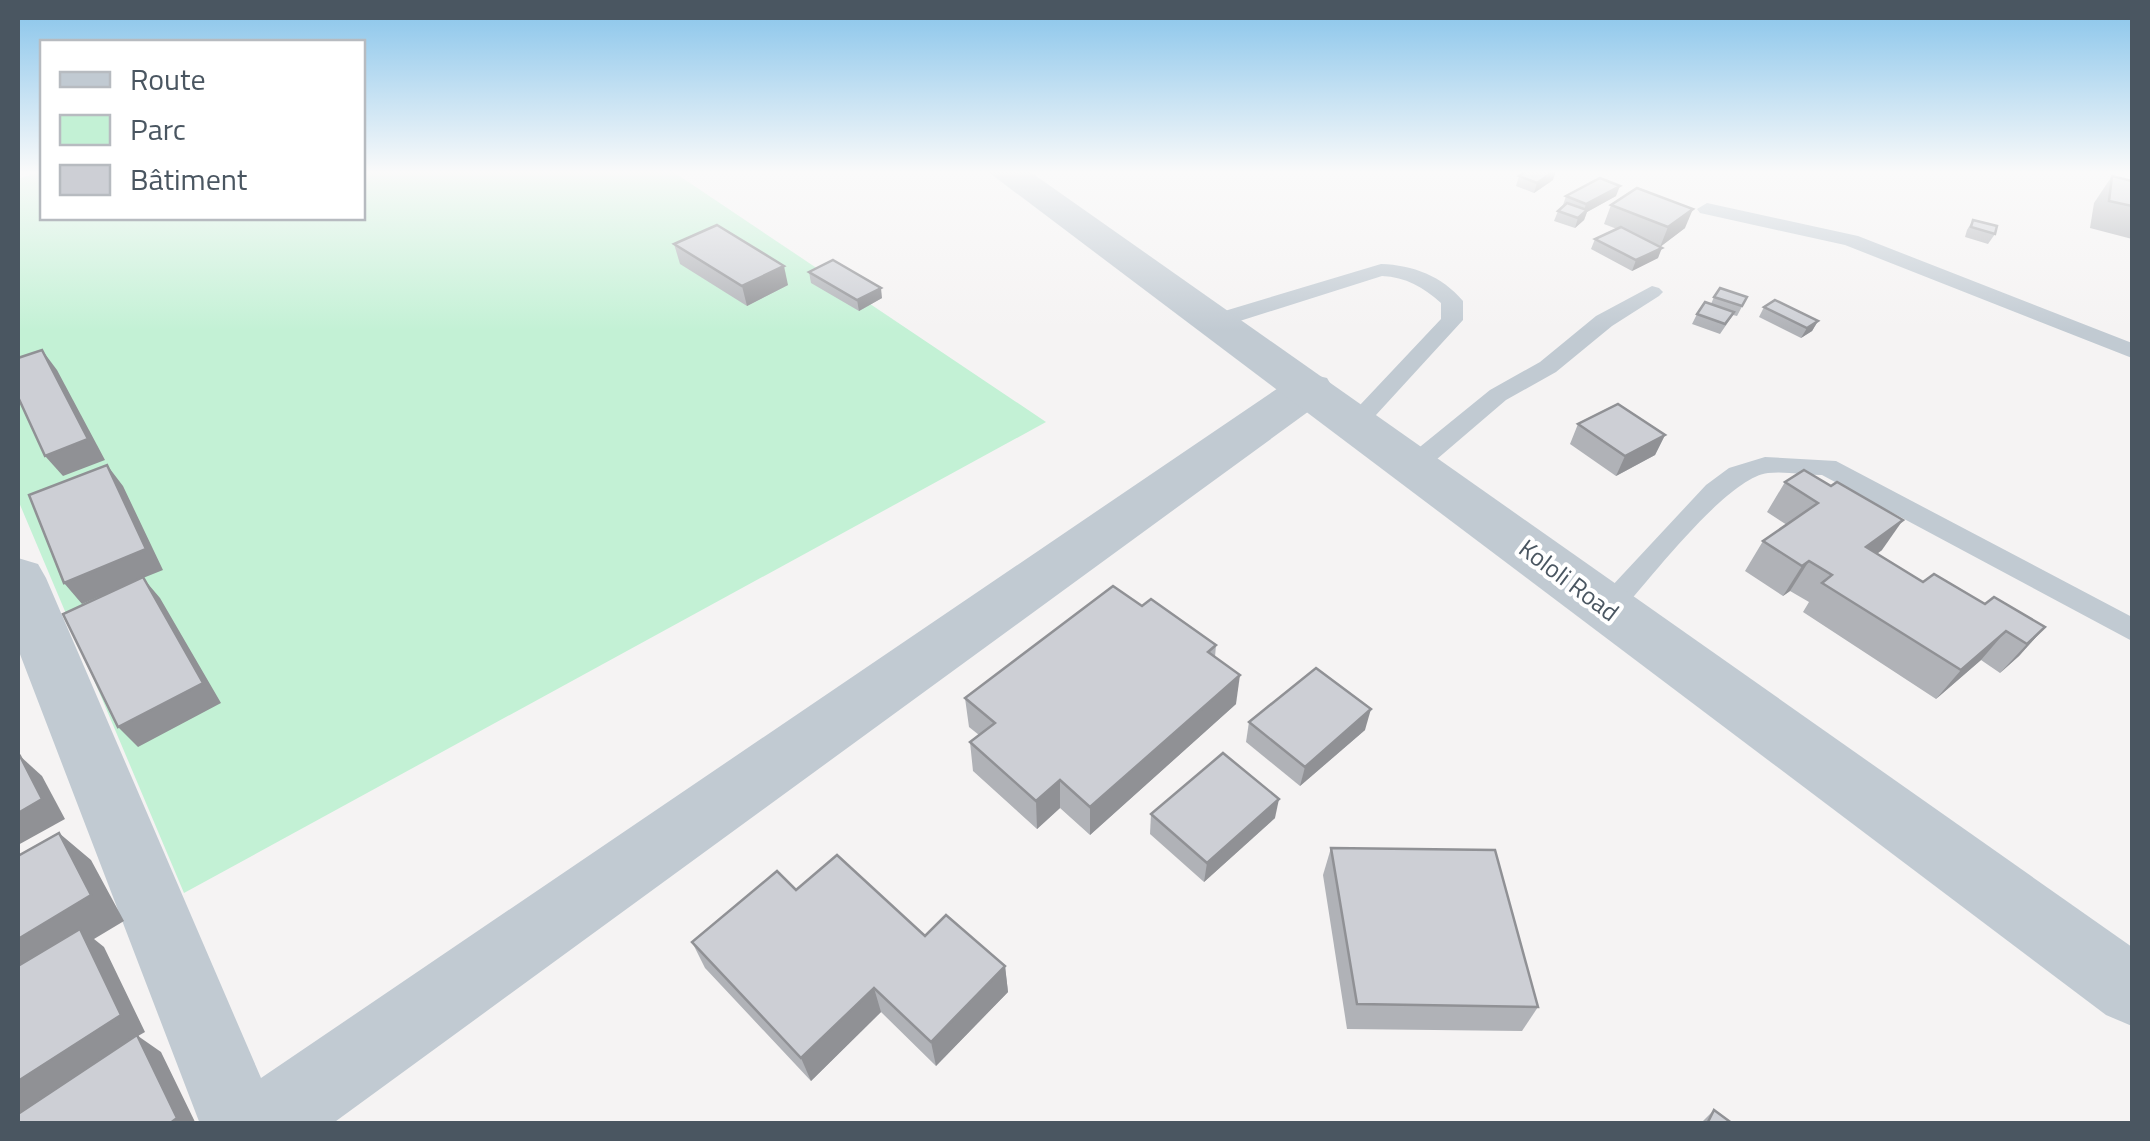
<svg xmlns="http://www.w3.org/2000/svg" width="2150" height="1141" viewBox="0 0 2150 1141" font-family="'Titillium Web',sans-serif">
	<rect width="100%" height="100%" fill="#f5f3f3"/>
	<!-- green -->
	<path fill="#c3f1d5" d="M 42,171 L 42,218 L 362,218 L 363,171 L 672,171 L 1046,422 L 184,893 L 18,500 L 18,179 Z"/>
	<g fill="none" stroke-linecap="round" stroke-linejoin="round">
		<!-- service -->
		<g fill="#c1cad2" fill-rule="evenodd">
			<path d="M 1707,203 L 1858,236 L 2132,343 L 2132,358 L 1845,245 L 1700,213 L 1697,209 Z"/>
			<path d="M 1381,264 C 1413,265 1442,276 1463,301 L 1463,320 L 1365,427 L 1356,430 L 1344,422 L 1441,319 L 1441,303 C 1423,287 1406,277 1382,276 L 1224,326 L 1216,328 L 1205,321 L 1208,316 Z"/>
			<path d="M 1652,286 L 1659,288 L 1663,292 L 1659,296 L 1612,326 L 1556,372 L 1506,400 L 1423,471 L 1405,471 L 1401,465 L 1405,459 L 1490,390 L 1540,362 L 1596,316 Z"/>
			<path d="M 1765,457 L 1836,461 L 2132,617 L 2132,641 L 1822,475 C 1805,475 1785,471 1768,473 C 1726,478 1647,583 1617,616 L 1607,620 L 1597,616 L 1593,609 L 1597,602 L 1706,485 L 1729,468 Z"/>
		</g>
		<!-- minor -->
		<path fill="#c1cad2" fill-rule="evenodd" d="M 1310,374 L 1327,378 L 1333,388 L 1327,398 L 332,1124 L 200,1124 L 18,649 L 18,558 L 38,564 L 46,578 L 261,1078 L 1293,378 Z"/>
		<!-- tertiary -->
		<path fill="#c1cad2" fill-rule="evenodd" d="M 987,171 L 1029,171 L 2132,947 L 2132,1026 L 2106,1015 Z"/>
	</g>
	<!-- wall -->
	<g fill="#b0b2b7">
		<path d="M 1519,176 L 1553,180 L 1534,193 L 1516,186 Z"/>
		<path d="M 2112,176 L 2132,181 L 2132,239 L 2090,228 L 2094,203 Z"/>
		<path d="M 1566,196 L 1616,196 L 1587,212 L 1584,220 L 1575,228 L 1554,221 L 1558,211 L 1563,205 Z"/>
		<path d="M 1611,205 L 1685,228 L 1660,247 L 1658,258 L 1632,271 L 1591,249 L 1595,239 L 1617,229 L 1604,224 Z"/>
		<path d="M 1973,220 L 1995,234 L 1988,244 L 1965,237 L 1967,230 Z"/>
		<path d="M 674,244 L 788,285 L 747,306 L 680,264 Z"/>
		<path d="M 809,272 L 882,298 L 859,311 L 811,283 Z"/>
		<path d="M 1714,297 L 1747,297 L 1737,316 L 1733,315 L 1720,334 L 1692,324 L 1697,314 L 1711,304 Z"/>
		<path d="M 1764,307 L 1818,321 L 1812,331 L 1801,338 L 1759,317 Z"/>
		<path d="M 1578,424 L 1665,435 L 1655,455 L 1616,476 L 1570,444 Z"/>
		<path d="M 1804,470 L 1882,550 L 1877,554 L 1923,582 L 2045,627 L 2019,656 L 2000,673 L 1981,660 L 1936,699 L 1803,612 L 1809,602 L 1790,591 L 1783,596 L 1745,571 L 1763,541 L 1787,525 L 1767,512 L 1785,482 Z"/>
		<path d="M 1142,606 L 1216,645 L 1215,657 L 1236,704 L 1090,835 L 1060,808 L 1037,829 L 973,771 L 970,742 L 979,735 L 969,727 L 965,698 Z"/>
		<path d="M 1249,722 L 1365,730 L 1300,786 L 1246,742 Z"/>
		<path d="M 1151,814 L 1275,818 L 1204,882 L 1150,834 Z"/>
		<path d="M 1331,848 L 1538,1007 L 1522,1031 L 1347,1029 L 1323,875 Z"/>
		<path d="M 796,890 L 925,936 L 1005,966 L 1008,992 L 936,1066 L 881,1012 L 811,1081 L 705,968 L 692,942 Z"/>
		<path d="M 1714,1110 L 1733,1124 L 1700,1124 Z"/>
	</g>
	<!-- shaded-wall -->
	<g fill="#909195">
		<path d="M 1554,171 L 1556,171 L 1553,180 L 1534,193 L 1537,183 Z"/>
		<path d="M 1620,186 L 1616,196 L 1587,212 L 1584,220 L 1575,228 L 1578,218 L 1583,214 L 1586,204 Z"/>
		<path d="M 1693,209 L 1685,228 L 1660,247 L 1668,227 Z"/>
		<path d="M 1662,248 L 1658,258 L 1632,271 L 1636,260 Z"/>
		<path d="M 784,266 L 788,285 L 747,306 L 742,286 Z"/>
		<path d="M 881,288 L 882,298 L 859,311 L 857,300 Z"/>
		<path d="M 1818,321 L 1812,331 L 1801,338 L 1807,328 Z"/>
		<path d="M 42,350 L 57,370 L 105,460 L 63,476 L 45,456 Z"/>
		<path d="M 1665,435 L 1655,455 L 1616,476 L 1625,456 Z"/>
		<path d="M 107,465 L 123,486 L 163,570 L 143,578 L 160,598 L 221,703 L 138,747 L 118,727 L 143,578 L 82,604 L 64,583 Z"/>
		<path d="M 1903,520 L 1882,550 L 1845,577 L 1866,547 Z"/>
		<path d="M 1809,561 L 1790,591 L 1783,596 L 1802,566 Z"/>
		<path d="M 2045,627 L 2019,656 L 2000,673 L 2027,644 Z"/>
		<path d="M 2006,631 L 1981,660 L 1936,699 L 1961,670 Z"/>
		<path d="M 1240,675 L 1236,704 L 1090,835 L 1090,807 Z"/>
		<path d="M 1371,709 L 1365,730 L 1300,786 L 1305,767 Z"/>
		<path d="M 20,756 L 42,776 L 65,819 L 18,845 Z"/>
		<path d="M 1060,780 L 1060,808 L 1037,829 L 1036,801 Z"/>
		<path d="M 1279,799 L 1275,818 L 1204,882 L 1207,863 Z"/>
		<path d="M 59,833 L 91,860 L 124,921 L 94,939 L 104,947 L 145,1032 L 138,1036 L 161,1052 L 196,1124 L 169,1124 L 18,1115 L 18,939 Z"/>
		<path d="M 1005,966 L 1008,992 L 936,1066 L 931,1042 Z"/>
		<path d="M 874,988 L 881,1012 L 811,1081 L 801,1058 Z"/>
	</g>
	<!-- building -->
	<g fill="#cdcfd5" stroke="#909195" stroke-width="2.5">
		<path d="M 1526,171 L 1554,171 L 1537,183 L 1519,176 Z"/>
		<path d="M 2112,176 L 2132,181 L 2132,206 L 2109,201 Z"/>
		<path d="M 1600,178 L 1620,186 L 1586,204 L 1566,196 Z"/>
		<path d="M 1637,188 L 1693,209 L 1668,227 L 1611,205 Z"/>
		<path d="M 1567,203 L 1587,210 L 1578,218 L 1558,211 Z"/>
		<path d="M 1973,220 L 1997,226 L 1995,234 L 1971,227 Z"/>
		<path d="M 717,225 L 784,266 L 742,286 L 674,244 Z"/>
		<path d="M 1621,227 L 1662,248 L 1636,260 L 1595,239 Z"/>
		<path d="M 833,260 L 881,288 L 857,300 L 809,272 Z"/>
		<path d="M 1720,288 L 1747,297 L 1742,306 L 1714,297 Z"/>
		<path d="M 1775,300 L 1818,321 L 1807,328 L 1764,307 Z"/>
		<path d="M 1705,302 L 1734,312 L 1725,324 L 1697,314 Z"/>
		<path d="M 42,350 L 88,439 L 45,456 L 18,397 L 18,358 Z"/>
		<path d="M 1618,404 L 1665,435 L 1625,456 L 1578,424 Z"/>
		<path d="M 107,465 L 146,549 L 64,583 L 29,495 Z"/>
		<path d="M 1804,470 L 1831,486 L 1837,482 L 1903,520 L 1866,547 L 1923,582 L 1934,574 L 1985,604 L 1994,597 L 2045,627 L 2027,644 L 2006,631 L 1961,670 L 1822,583 L 1832,575 L 1809,561 L 1802,566 L 1763,541 L 1818,503 L 1785,482 Z"/>
		<path d="M 143,577 L 203,683 L 118,727 L 63,614 Z"/>
		<path d="M 1113,586 L 1142,606 L 1151,599 L 1216,645 L 1208,652 L 1240,675 L 1090,807 L 1060,780 L 1036,801 L 970,742 L 995,723 L 965,698 Z"/>
		<path d="M 1316,668 L 1371,709 L 1305,767 L 1249,722 Z"/>
		<path d="M 1223,753 L 1279,799 L 1207,863 L 1151,814 Z"/>
		<path d="M 20,756 L 42,799 L 18,813 L 18,757 Z"/>
		<path d="M 59,833 L 91,895 L 18,939 L 18,856 Z"/>
		<path d="M 1331,848 L 1495,850 L 1538,1007 L 1357,1004 Z"/>
		<path d="M 837,855 L 925,936 L 946,915 L 1005,966 L 931,1042 L 874,988 L 801,1058 L 692,942 L 777,871 L 796,890 Z"/>
		<path d="M 80,929 L 121,1015 L 18,1081 L 18,966 Z"/>
		<path d="M 137,1035 L 177,1118 L 169,1124 L 18,1124 L 18,1114 Z"/>
		<path d="M 1714,1110 L 1733,1124 L 1707,1124 Z"/>
	</g>
	<!-- sky -->
	<linearGradient id="sky" x2="0" y2="1"><stop stop-color="#85c3ea"/><stop offset="0.52" stop-color="#fafafa"/><stop offset="1" stop-color="#fafafa" stop-opacity="0"/></linearGradient>
	<rect width="2150" height="331" fill="url(#sky)"/>
	<g text-anchor="middle" dominant-baseline="central" stroke-width="8" stroke-linejoin="round" paint-order="stroke">
		<!-- street labels -->
		<g font-size="25" fill="#4a5661" stroke="#fff">
			<text transform="translate(1569 580) rotate(37)">Kololi Road</text>
		</g>
	</g>
	<!-- border -->
	<rect width="2150" height="1141" fill="none" stroke="#4a5661" stroke-width="40"/>
	<!-- legend -->
	<rect x="40" y="40" width="325" height="180" fill="#ffffff" stroke="#b7bbc0" stroke-width="2.5"/>
	<rect x="60" y="72" width="50" height="15" fill="#c1cad2" stroke="#b7bbc0" stroke-width="2.5"/>
	<text x="130" y="90" font-size="30" fill="#4a5661">Route</text>
	<rect x="60" y="115" width="50" height="30" fill="#c3f1d5" stroke="#b7bbc0" stroke-width="2.5"/>
	<text x="130" y="140" font-size="30" fill="#4a5661">Parc</text>
	<rect x="60" y="165" width="50" height="30" fill="#cdcfd5" stroke="#b7bbc0" stroke-width="2.5"/>
	<text x="130" y="190" font-size="30" fill="#4a5661">Bâtiment</text>
</svg>
